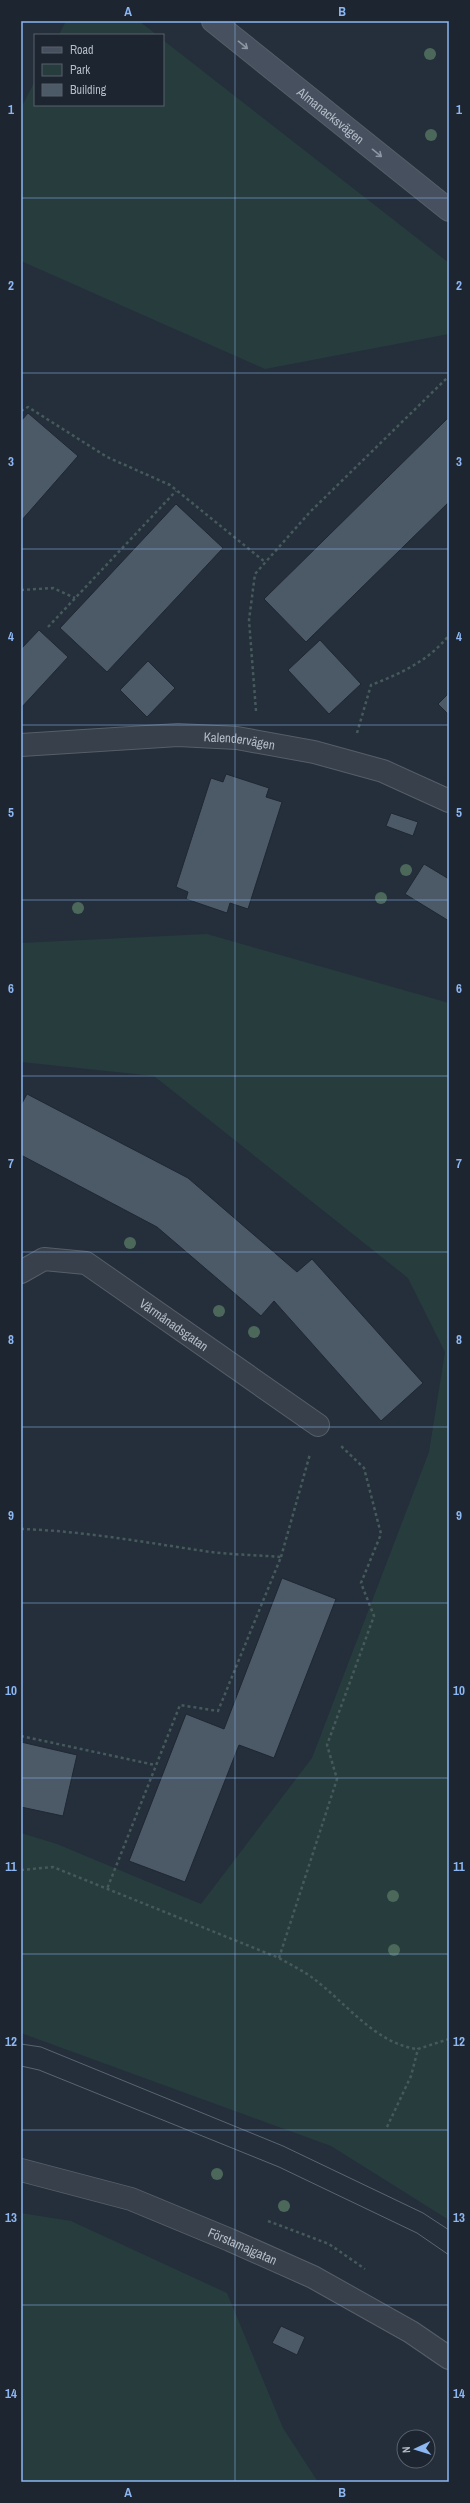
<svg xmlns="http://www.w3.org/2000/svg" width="470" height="2503" viewBox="0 0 470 2503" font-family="'Archivo Narrow',sans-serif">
	<rect width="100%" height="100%" fill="#242f3b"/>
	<!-- green -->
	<g fill="#273c3d">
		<path d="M 66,21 L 139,21 L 157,35 L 59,35 Z"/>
		<path d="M 163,40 L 449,263 L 449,334 L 265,369 L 21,261 L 21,108 L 35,81 L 35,105 L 163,105 Z"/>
		<path d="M 207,934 L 449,1003 L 449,2220 L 331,2146 L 21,2033 L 21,1833 L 57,1844 L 201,1904 L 312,1758 L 429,1452 L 445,1352 L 408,1278 L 154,1076 L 21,1062 L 21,943 Z"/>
		<path d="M 21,2213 L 71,2221 L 227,2293 L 283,2428 L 318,2482 L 21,2482 Z"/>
	</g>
	<!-- building -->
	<g fill="#4c5967" stroke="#1f2732">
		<path d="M 28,413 L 78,456 L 21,521 L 21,421 Z"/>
		<path d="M 449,417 L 449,502 L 306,642 L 264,599 Z"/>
		<path d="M 176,504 L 223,548 L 107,672 L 60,628 Z"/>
		<path d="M 39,630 L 68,657 L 21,708 L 21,649 Z"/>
		<path d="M 320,640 L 361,684 L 329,714 L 288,670 Z"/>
		<path d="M 148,661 L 175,688 L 147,717 L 120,690 Z"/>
		<path d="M 449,693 L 449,715 L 438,704 Z"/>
		<path d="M 226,774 L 269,788 L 266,797 L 282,802 L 248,909 L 230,903 L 227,913 L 186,899 L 188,892 L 176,887 L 211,778 L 223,782 Z"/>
		<path d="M 391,813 L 418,822 L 413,836 L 386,826 Z"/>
		<path d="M 424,864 L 449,879 L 449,921 L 405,894 Z"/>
		<path d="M 27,1094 L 188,1178 L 297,1272 L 312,1259 L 423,1383 L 381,1421 L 274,1301 L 261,1316 L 157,1227 L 21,1155 L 21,1105 Z"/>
		<path d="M 282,1578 L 336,1599 L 274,1758 L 239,1745 L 185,1882 L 129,1861 L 186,1714 L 224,1729 Z"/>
		<path d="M 21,1742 L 77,1755 L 63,1816 L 21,1807 Z"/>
		<path d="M 281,2326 L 305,2337 L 297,2355 L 272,2343 Z"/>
	</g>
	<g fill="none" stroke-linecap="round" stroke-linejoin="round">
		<!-- street casing -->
		<g stroke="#565e69" stroke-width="24">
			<g id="street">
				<path id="s1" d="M 21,745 L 178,735 L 237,738 L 314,752 L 383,771 L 449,801"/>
				<path id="s2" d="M 21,1272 L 44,1259 L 86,1263 L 318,1425"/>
				<path id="s3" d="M 21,2170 L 131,2199 L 230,2240 L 313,2277 L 411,2332 L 449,2358"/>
			</g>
		</g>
		<!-- secondary casing -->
		<g stroke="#565e69" stroke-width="24">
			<g id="secondary">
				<path id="s4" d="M 213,21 L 449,210"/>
			</g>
		</g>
		<!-- path -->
		<g stroke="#46595b" stroke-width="2.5" stroke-dasharray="3 3" stroke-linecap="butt">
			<path d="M 21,411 L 28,407 L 107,457 L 170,485 L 265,562"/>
			<path d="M 21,590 L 53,588 L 75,598"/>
			<path d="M 48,627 L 176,491"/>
			<path d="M 256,711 L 249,620 L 255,574 L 310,512 L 449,376"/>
			<path d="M 357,733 L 371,685 C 400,674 430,660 449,635"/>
			<path d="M 21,1529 C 85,1531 148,1543 211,1552 C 234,1555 258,1555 281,1557 L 218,1711 L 180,1705 L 107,1889"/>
			<path d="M 281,1557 L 310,1454"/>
			<path d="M 21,1736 L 155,1765"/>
			<path d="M 21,1870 L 53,1867 L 279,1958 C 291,1965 304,1971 314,1979 C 345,2002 377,2045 418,2049"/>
			<path d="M 279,1958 L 337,1779 L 327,1745 L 374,1616 L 361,1583 L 381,1534 L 364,1468 L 340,1445"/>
			<path d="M 387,2127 L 411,2076 L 418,2049 L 449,2039"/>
			<path d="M 268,2221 L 329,2244 L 365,2269"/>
		</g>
		<!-- street -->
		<use href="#street" stroke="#38404b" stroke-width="22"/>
		<!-- secondary -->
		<use href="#secondary" stroke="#46505e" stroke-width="22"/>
		<!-- tram -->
		<g stroke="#5a6572" stroke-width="1">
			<path d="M 21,2044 L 41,2047 L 283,2146 L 423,2213 L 449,2230"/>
			<path d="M 21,2066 L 39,2070 L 279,2167 L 417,2233 L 449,2255"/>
		</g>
	</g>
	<!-- trees -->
	<g fill="#4b685a">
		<circle cx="430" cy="54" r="6"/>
		<circle cx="431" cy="135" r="6"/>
		<circle cx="406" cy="870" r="6"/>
		<circle cx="381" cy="898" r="6"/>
		<circle cx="78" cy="908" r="6"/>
		<circle cx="130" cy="1243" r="6"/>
		<circle cx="219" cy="1311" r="6"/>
		<circle cx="254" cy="1332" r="6"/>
		<circle cx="393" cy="1896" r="6"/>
		<circle cx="394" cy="1950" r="6"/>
		<circle cx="217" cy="2174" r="6"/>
		<circle cx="284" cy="2206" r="6"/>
	</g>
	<!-- one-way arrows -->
	<defs><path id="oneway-shaft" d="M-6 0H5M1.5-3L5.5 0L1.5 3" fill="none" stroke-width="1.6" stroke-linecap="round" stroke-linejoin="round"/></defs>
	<g stroke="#8d96a2">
		<use href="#oneway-shaft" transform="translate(243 45) rotate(39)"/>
		<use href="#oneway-shaft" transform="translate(377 153) rotate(39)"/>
	</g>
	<!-- grid -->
	<path fill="none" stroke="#8cb7f3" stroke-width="1" stroke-opacity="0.55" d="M 235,21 L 235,2482M 21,198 L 449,198M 21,373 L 449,373M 21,549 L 449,549M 21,725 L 449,725M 21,900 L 449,900M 21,1076 L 449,1076M 21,1252 L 449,1252M 21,1427 L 449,1427M 21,1603 L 449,1603M 21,1778 L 449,1778M 21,1954 L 449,1954M 21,2130 L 449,2130M 21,2305 L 449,2305"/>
	<g text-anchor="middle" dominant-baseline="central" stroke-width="3" stroke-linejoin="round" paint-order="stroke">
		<!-- street labels -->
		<g font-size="13" fill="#b3bbc7" stroke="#1d2530">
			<text stroke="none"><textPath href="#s4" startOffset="151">Almanacksvägen</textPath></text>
			<text stroke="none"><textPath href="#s1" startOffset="219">Kalendervägen</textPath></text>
			<text stroke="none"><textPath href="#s2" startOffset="176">Vårmånadsgatan</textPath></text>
			<text stroke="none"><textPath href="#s3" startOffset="235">Förstamajgatan</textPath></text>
		</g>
	</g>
	<!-- border -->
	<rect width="470" height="2503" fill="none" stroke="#1d2530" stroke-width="44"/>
	<!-- legend -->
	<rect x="34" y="34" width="130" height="72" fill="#1d2530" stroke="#59616c"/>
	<rect x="42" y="47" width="20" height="6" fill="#46505e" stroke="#59616c"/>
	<text x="70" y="54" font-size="12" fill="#b3bbc7">Road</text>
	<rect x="42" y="64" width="20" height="12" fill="#273c3d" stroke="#59616c"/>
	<text x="70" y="74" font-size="12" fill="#b3bbc7">Park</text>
	<rect x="42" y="84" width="20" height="12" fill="#4c5967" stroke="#59616c"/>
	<text x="70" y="94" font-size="12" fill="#b3bbc7">Building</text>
	<!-- north arrow -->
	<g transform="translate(416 2449) rotate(266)"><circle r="19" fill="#1d2530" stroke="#59616c"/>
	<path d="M0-3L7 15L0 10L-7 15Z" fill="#8cb7f3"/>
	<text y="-6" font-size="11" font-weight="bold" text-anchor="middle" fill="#b3bbc7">N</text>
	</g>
	<rect x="22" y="22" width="426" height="2459" fill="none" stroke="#8cb7f3" stroke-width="1.5"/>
	<g font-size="13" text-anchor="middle" font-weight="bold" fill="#8cb7f3">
		<text x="128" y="16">A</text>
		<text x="342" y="16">B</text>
		<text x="11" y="114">1</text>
		<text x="459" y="114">1</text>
		<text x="11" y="290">2</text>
		<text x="459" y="290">2</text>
		<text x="11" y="466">3</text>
		<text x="459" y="466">3</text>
		<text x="11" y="641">4</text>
		<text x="459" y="641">4</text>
		<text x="11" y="817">5</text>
		<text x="459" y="817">5</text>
		<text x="11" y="993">6</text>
		<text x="459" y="993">6</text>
		<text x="11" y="1168">7</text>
		<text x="459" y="1168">7</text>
		<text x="11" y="1344">8</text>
		<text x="459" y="1344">8</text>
		<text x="11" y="1520">9</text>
		<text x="459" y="1520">9</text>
		<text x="11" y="1695">10</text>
		<text x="459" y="1695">10</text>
		<text x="11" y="1871">11</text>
		<text x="459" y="1871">11</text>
		<text x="11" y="2046">12</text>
		<text x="459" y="2046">12</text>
		<text x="11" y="2222">13</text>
		<text x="459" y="2222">13</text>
		<text x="11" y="2398">14</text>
		<text x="459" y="2398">14</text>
		<text x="128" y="2497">A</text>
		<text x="342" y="2497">B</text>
	</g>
</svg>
